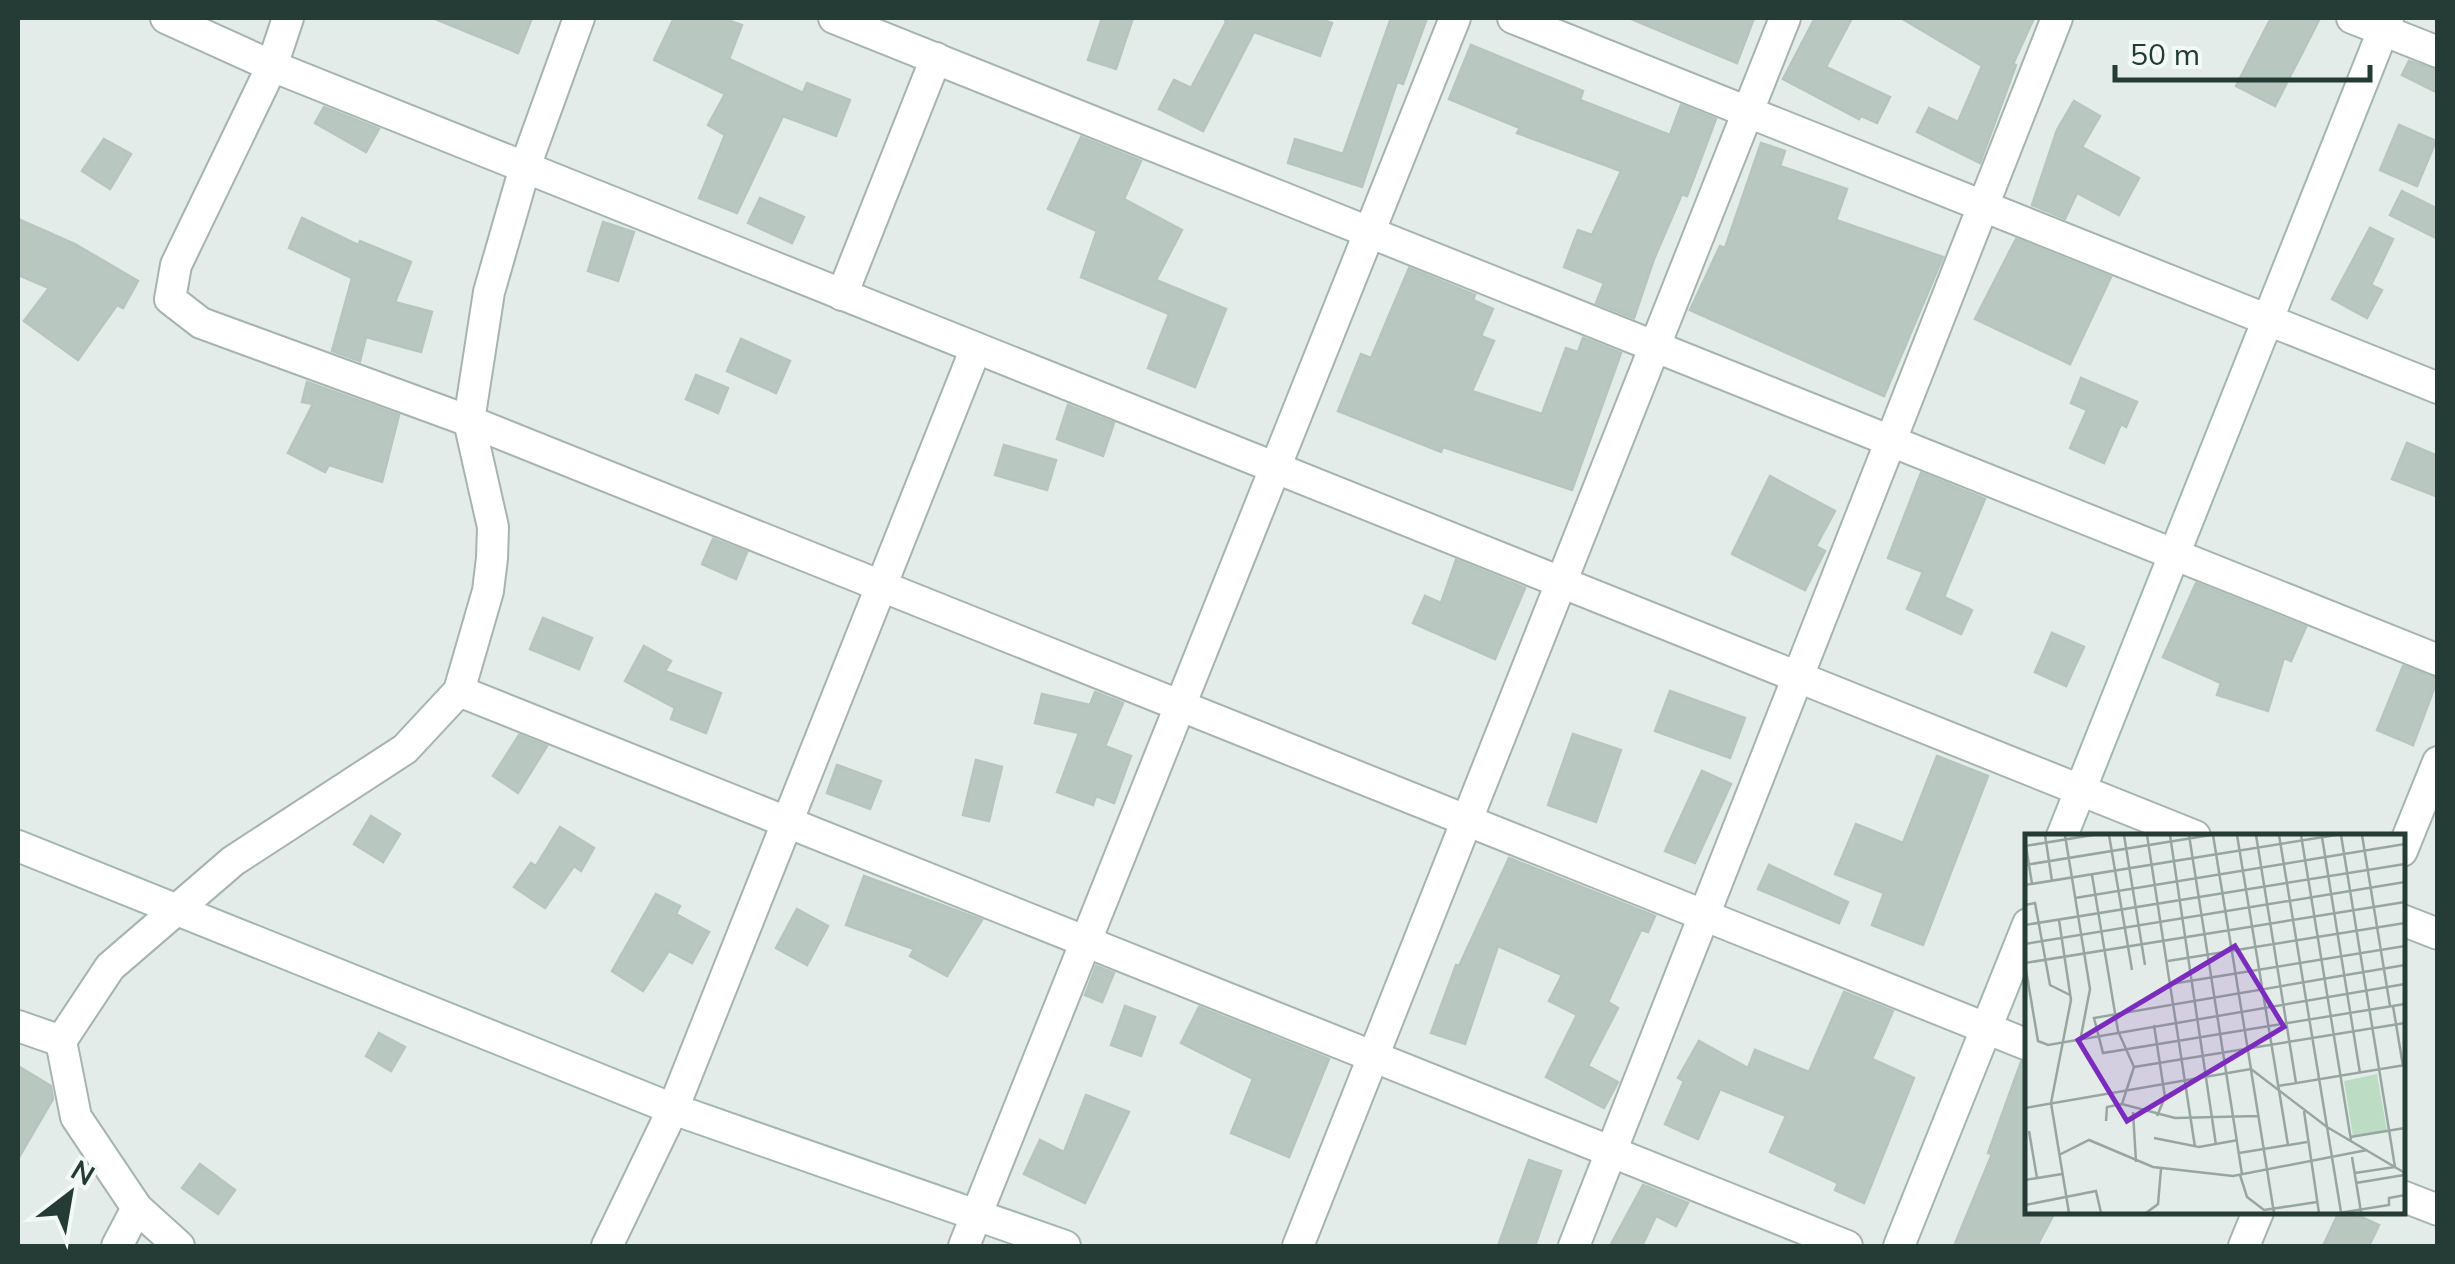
<svg xmlns="http://www.w3.org/2000/svg" width="2455" height="1264" viewBox="0 0 2455 1264" font-family="Mulish,sans-serif">
	<rect width="100%" height="100%" fill="#e3ece8"/>
	<!-- building -->
	<g fill="#b9c7c1" stroke="#b6c5be" stroke-width="2.5">
		<path d="M 433,18 L 532,18 L 518,53 Z"/>
		<path d="M 674,18 L 721,18 L 742,25 L 729,59 L 803,93 L 807,83 L 850,100 L 836,136 L 783,116 L 737,213 L 699,198 L 725,135 L 708,125 L 725,94 L 654,60 Z"/>
		<path d="M 1102,18 L 1133,18 L 1116,69 L 1088,60 Z"/>
		<path d="M 1224,18 L 1317,18 L 1332,23 L 1320,56 L 1254,32 L 1203,131 L 1159,109 L 1174,80 L 1191,88 L 1226,22 Z"/>
		<path d="M 1391,18 L 1427,18 L 1403,84 L 1397,82 L 1362,187 L 1288,163 L 1295,139 L 1343,154 Z"/>
		<path d="M 1629,18 L 1754,18 L 1737,63 Z"/>
		<path d="M 1815,18 L 1852,18 L 1826,67 L 1890,97 L 1877,123 L 1861,116 L 1859,119 L 1783,79 Z"/>
		<path d="M 1901,18 L 2034,18 L 2013,64 L 2016,65 L 1980,163 L 1917,132 L 1929,108 L 1958,122 L 1982,66 Z"/>
		<path d="M 2271,18 L 2320,18 L 2275,106 L 2236,86 Z"/>
		<path d="M 1471,45 L 1583,91 L 1580,100 L 1670,135 L 1681,105 L 1716,119 L 1687,196 L 1682,194 L 1654,259 L 1634,318 L 1596,303 L 1604,283 L 1564,267 L 1578,230 L 1592,235 L 1621,171 L 1517,133 L 1520,128 L 1449,99 Z"/>
		<path d="M 2409,61 L 2438,70 L 2438,93 L 2402,75 Z"/>
		<path d="M 2074,101 L 2100,116 L 2082,147 L 2139,178 L 2119,215 L 2077,193 L 2065,219 L 2032,205 L 2057,130 Z"/>
		<path d="M 324,107 L 379,129 L 366,152 L 315,123 Z"/>
		<path d="M 2399,125 L 2436,141 L 2417,186 L 2380,170 Z"/>
		<path d="M 1081,137 L 1141,161 L 1124,199 L 1182,230 L 1156,280 L 1226,309 L 1195,387 L 1148,368 L 1169,314 L 1081,277 L 1097,231 L 1048,209 Z"/>
		<path d="M 104,139 L 131,154 L 110,189 L 82,171 Z"/>
		<path d="M 1761,143 L 1785,151 L 1780,166 L 1847,189 L 1836,220 L 1943,257 L 1884,396 L 1690,310 L 1720,246 L 1725,248 Z"/>
		<path d="M 2402,191 L 2438,209 L 2438,239 L 2390,215 Z"/>
		<path d="M 760,198 L 804,217 L 792,243 L 748,223 Z"/>
		<path d="M 302,218 L 358,245 L 360,241 L 411,262 L 395,302 L 432,312 L 421,352 L 366,337 L 360,361 L 332,351 L 352,278 L 289,248 Z"/>
		<path d="M 18,219 L 75,244 L 138,281 L 123,308 L 117,305 L 78,360 L 24,321 L 49,288 L 18,275 Z"/>
		<path d="M 603,222 L 634,232 L 618,281 L 588,271 Z"/>
		<path d="M 2370,228 L 2393,239 L 2371,285 L 2382,290 L 2367,318 L 2332,299 Z"/>
		<path d="M 2016,239 L 2111,277 L 2070,364 L 1975,319 Z"/>
		<path d="M 1409,268 L 1475,295 L 1473,300 L 1493,309 L 1481,336 L 1494,341 L 1472,391 L 1542,414 L 1566,348 L 1578,352 L 1583,338 L 1621,353 L 1572,490 L 1443,447 L 1441,452 L 1338,411 L 1361,354 L 1371,358 Z"/>
		<path d="M 741,339 L 790,361 L 776,393 L 727,371 Z"/>
		<path d="M 696,375 L 728,388 L 718,413 L 686,399 Z"/>
		<path d="M 2081,378 L 2137,402 L 2126,427 L 2121,424 L 2104,463 L 2070,448 L 2087,410 L 2071,403 Z"/>
		<path d="M 307,382 L 399,415 L 382,482 L 329,465 L 325,472 L 288,453 L 313,404 L 302,402 Z"/>
		<path d="M 1068,405 L 1114,423 L 1103,456 L 1057,439 Z"/>
		<path d="M 2407,443 L 2438,456 L 2438,497 L 2392,479 Z"/>
		<path d="M 1004,445 L 1056,460 L 1047,490 L 995,475 Z"/>
		<path d="M 1921,473 L 1985,499 L 1944,597 L 1972,610 L 1961,634 L 1907,609 L 1923,572 L 1888,558 Z"/>
		<path d="M 1770,476 L 1835,511 L 1816,546 L 1825,551 L 1805,590 L 1732,554 Z"/>
		<path d="M 713,539 L 747,552 L 736,579 L 702,564 Z"/>
		<path d="M 1456,560 L 1525,588 L 1495,659 L 1413,623 L 1425,596 L 1441,603 Z"/>
		<path d="M 2196,583 L 2306,627 L 2291,661 L 2284,658 L 2268,711 L 2217,695 L 2221,683 L 2163,657 Z"/>
		<path d="M 543,618 L 592,638 L 579,669 L 530,649 Z"/>
		<path d="M 2052,633 L 2084,647 L 2066,686 L 2035,672 Z"/>
		<path d="M 644,646 L 671,661 L 665,671 L 721,693 L 706,733 L 671,719 L 675,708 L 625,681 Z"/>
		<path d="M 2403,666 L 2438,678 L 2413,745 L 2377,730 Z"/>
		<path d="M 1670,691 L 1745,718 L 1730,758 L 1655,731 Z"/>
		<path d="M 1095,692 L 1123,703 L 1105,746 L 1131,756 L 1114,803 L 1096,796 L 1093,805 L 1057,792 L 1079,733 L 1035,723 L 1042,694 L 1090,705 Z"/>
		<path d="M 1573,734 L 1621,750 L 1596,822 L 1548,805 Z"/>
		<path d="M 519,735 L 547,746 L 518,793 L 493,776 Z"/>
		<path d="M 1937,756 L 1988,776 L 1923,945 L 1872,925 L 1884,893 L 1835,874 L 1856,824 L 1903,843 Z"/>
		<path d="M 976,760 L 1002,767 L 989,821 L 963,815 Z"/>
		<path d="M 837,765 L 881,781 L 870,809 L 827,793 Z"/>
		<path d="M 1702,771 L 1731,784 L 1695,863 L 1665,851 Z"/>
		<path d="M 371,816 L 400,834 L 383,862 L 354,844 Z"/>
		<path d="M 560,827 L 594,848 L 581,871 L 574,866 L 545,908 L 514,887 L 531,863 L 536,866 Z"/>
		<path d="M 1509,858 L 1655,916 L 1648,932 L 1641,930 L 1608,1002 L 1618,1008 L 1588,1066 L 1618,1082 L 1604,1108 L 1546,1077 L 1577,1015 L 1549,1001 L 1562,975 L 1498,946 L 1465,1044 L 1431,1033 L 1456,965 L 1459,966 Z"/>
		<path d="M 1769,865 L 1848,902 L 1839,923 L 1758,889 Z"/>
		<path d="M 864,876 L 982,920 L 947,976 L 910,956 L 914,949 L 846,925 Z"/>
		<path d="M 656,894 L 680,906 L 676,914 L 709,932 L 692,963 L 669,951 L 643,991 L 612,971 Z"/>
		<path d="M 797,909 L 828,926 L 807,965 L 776,948 Z"/>
		<path d="M 1096,966 L 1114,973 L 1102,1002 L 1085,995 Z"/>
		<path d="M 1844,992 L 1893,1011 L 1872,1059 L 1914,1078 L 1864,1203 L 1835,1190 L 1838,1183 L 1770,1152 L 1786,1116 L 1720,1089 L 1698,1139 L 1665,1124 L 1684,1081 L 1678,1078 L 1699,1041 L 1748,1068 L 1755,1050 L 1809,1072 Z"/>
		<path d="M 1125,1006 L 1155,1017 L 1141,1056 L 1111,1045 Z"/>
		<path d="M 1199,1007 L 1329,1059 L 1289,1157 L 1231,1133 L 1253,1079 L 1181,1043 Z"/>
		<path d="M 379,1033 L 405,1047 L 391,1071 L 366,1056 Z"/>
		<path d="M 2021,1062 L 2028,1063 L 2028,1212 L 2055,1212 L 2037,1246 L 1954,1246 L 1992,1154 L 1988,1153 Z"/>
		<path d="M 18,1066 L 51,1086 L 53,1099 L 18,1159 Z"/>
		<path d="M 1086,1095 L 1129,1112 L 1085,1203 L 1024,1174 L 1040,1140 L 1064,1152 Z"/>
		<path d="M 1529,1160 L 1561,1171 L 1535,1246 L 1498,1246 Z"/>
		<path d="M 200,1164 L 235,1190 L 218,1214 L 182,1188 Z"/>
		<path d="M 1643,1185 L 1688,1203 L 1676,1226 L 1656,1216 L 1642,1246 L 1610,1246 Z"/>
		<path d="M 2339,1212 L 2351,1212 L 2379,1225 L 2369,1246 L 2323,1246 Z"/>
	</g>
	<g fill="none" stroke-linecap="round" stroke-linejoin="round">
		<!-- street casing -->
		<g stroke="#a6b4af" stroke-width="34">
			<g id="street">
				<path d="M 166,18 L 272,66 L 2195,836"/>
				<path d="M 288,18 L 272,66 L 176,265 L 170,299 L 201,323 L 469,421 L 2028,1045"/>
				<path d="M 834,18 L 2438,660"/>
				<path d="M 1513,18 L 2438,388"/>
				<path d="M 2352,18 L 2438,52"/>
				<path d="M 842,295 L 936,58"/>
				<path d="M 459,691 L 1847,1246"/>
				<path d="M 2402,851 L 2438,762"/>
				<path d="M 2402,920 L 2438,934"/>
				<path d="M 18,1026 L 61,1041"/>
				<path d="M 2402,1196 L 2438,1210"/>
				<path d="M 117,1246 L 137,1208"/>
				<path d="M 179,1246 L 137,1208 L 76,1117 L 61,1041 L 110,967 L 233,861 L 405,749 L 459,691 L 488,591 L 492,558 L 493,527 L 469,421 L 489,292 L 525,167 L 579,18"/>
				<path d="M 607,1246 L 673,1109 L 976,348"/>
				<path d="M 964,1246 L 1455,18"/>
				<path d="M 1298,1246 L 1785,18"/>
				<path d="M 1574,1246 L 2057,18"/>
				<path d="M 2244,1246 L 2258,1212"/>
			</g>
		</g>
		<!-- secondary casing -->
		<g stroke="#a2b7af" stroke-width="34">
			<g id="secondary">
				<path d="M 2062,836 L 2388,18"/>
				<path d="M 18,846 L 673,1109 L 1065,1246"/>
				<path d="M 1899,1246 L 2028,924"/>
			</g>
		</g>
		<!-- street -->
		<use href="#street" stroke="#fff" stroke-width="30"/>
		<!-- secondary -->
		<use href="#secondary" stroke="#fff" stroke-width="30"/>
	</g>
	<!-- overview -->
	<g transform="translate(2025 834)">
		<rect width="380" height="380" fill="#e3ece8"/>
		<path d="M 352,240 L 362,297 L 328,303 L 319,247 Z" fill="#bddcc4"/>
		<path fill="none" stroke="#97a6a0" stroke-width="2.5" d="M 20,1 L 27,47M 40,1 L 65,155 L 56,202M 84,1 L 107,136M 99,1 L 120,131M 122,1 L 170,313M 145,1 L 191,311M 164,1 L 217,340M 188,1 L 226,235 L 302,293 L 380,339M 212,1 L 263,311M 231,1 L 271,249M 254,1 L 316,378M 276,1 L 326,306M 316,1 L 370,333 L 330,339M 337,1 L 365,172M 297,3 L 335,239M 0,6 L 7,50M 0,12 L 68,1M 0,31 L 186,1M 67,41 L 93,197 L 109,233 L 97,270M 0,51 L 311,1M 50,64 L 380,10M 0,71 L 10,69 L 25,151 L 45,161M 34,86 L 46,166 L 26,269 L 44,379M 0,91 L 380,30M 0,110 L 380,48M 143,127 L 380,89M 0,129 L 380,68M 0,130 L 13,207 L 23,211 L 380,150M 380,131 L 69,184 L 78,219 L 380,170M 146,150 L 380,112M 368,172 L 378,232M 129,191 L 140,263 L 132,282M 109,233 L 380,189M 226,236 L 249,379M 253,252 L 380,231M 0,274 L 226,235M 279,277 L 294,379M 108,278 L 111,328M 81,287 L 82,273 L 97,270 L 150,284 L 233,282M 4,297 L 12,344M 325,303 L 380,294M 129,304 L 174,313 L 213,306M 214,319 L 282,308M 34,321 L 64,306 L 128,333 L 208,342 L 342,316M 327,323 L 336,378M 215,341 L 222,363 L 239,376 L 292,368M 0,346 L 37,340M 331,349 L 379,341M 0,371 L 71,357 L 76,379M 121,379 L 133,370 L 136,335M 314,379 L 364,371 L 364,364 L 380,361"/>
		<path fill="#7b2cbf" fill-opacity="0.15" stroke="#7b2cbf" stroke-width="5" d="M 210,112 L 259,193 L 102,287 L 53,206 Z"/>
		<rect width="380" height="380" fill="none" stroke="#243c35" stroke-width="5"/>
	</g>
	<!-- border -->
	<rect width="2455" height="1264" fill="none" stroke="#243c35" stroke-width="40"/>
	<!-- north arrow -->
	<g transform="translate(70 1194) rotate(31)" stroke="#f3f9f6" stroke-width="8" paint-order="stroke">
	<path d="M0-8L18 38L0 25L-18 38Z" fill="#243c35"/>
	<text y="-15" font-size="28" font-weight="bold" text-anchor="middle" fill="#243c35">N</text>
	</g>
	<!-- scale -->
	<path d="M2115 65v15h255v-15" fill="none" stroke="#243c35" stroke-width="5"/>
	<text x="2130" y="65" font-size="30" fill="#243c35" stroke="#f3f9f6" stroke-width="8" paint-order="stroke">50 m</text>
</svg>
